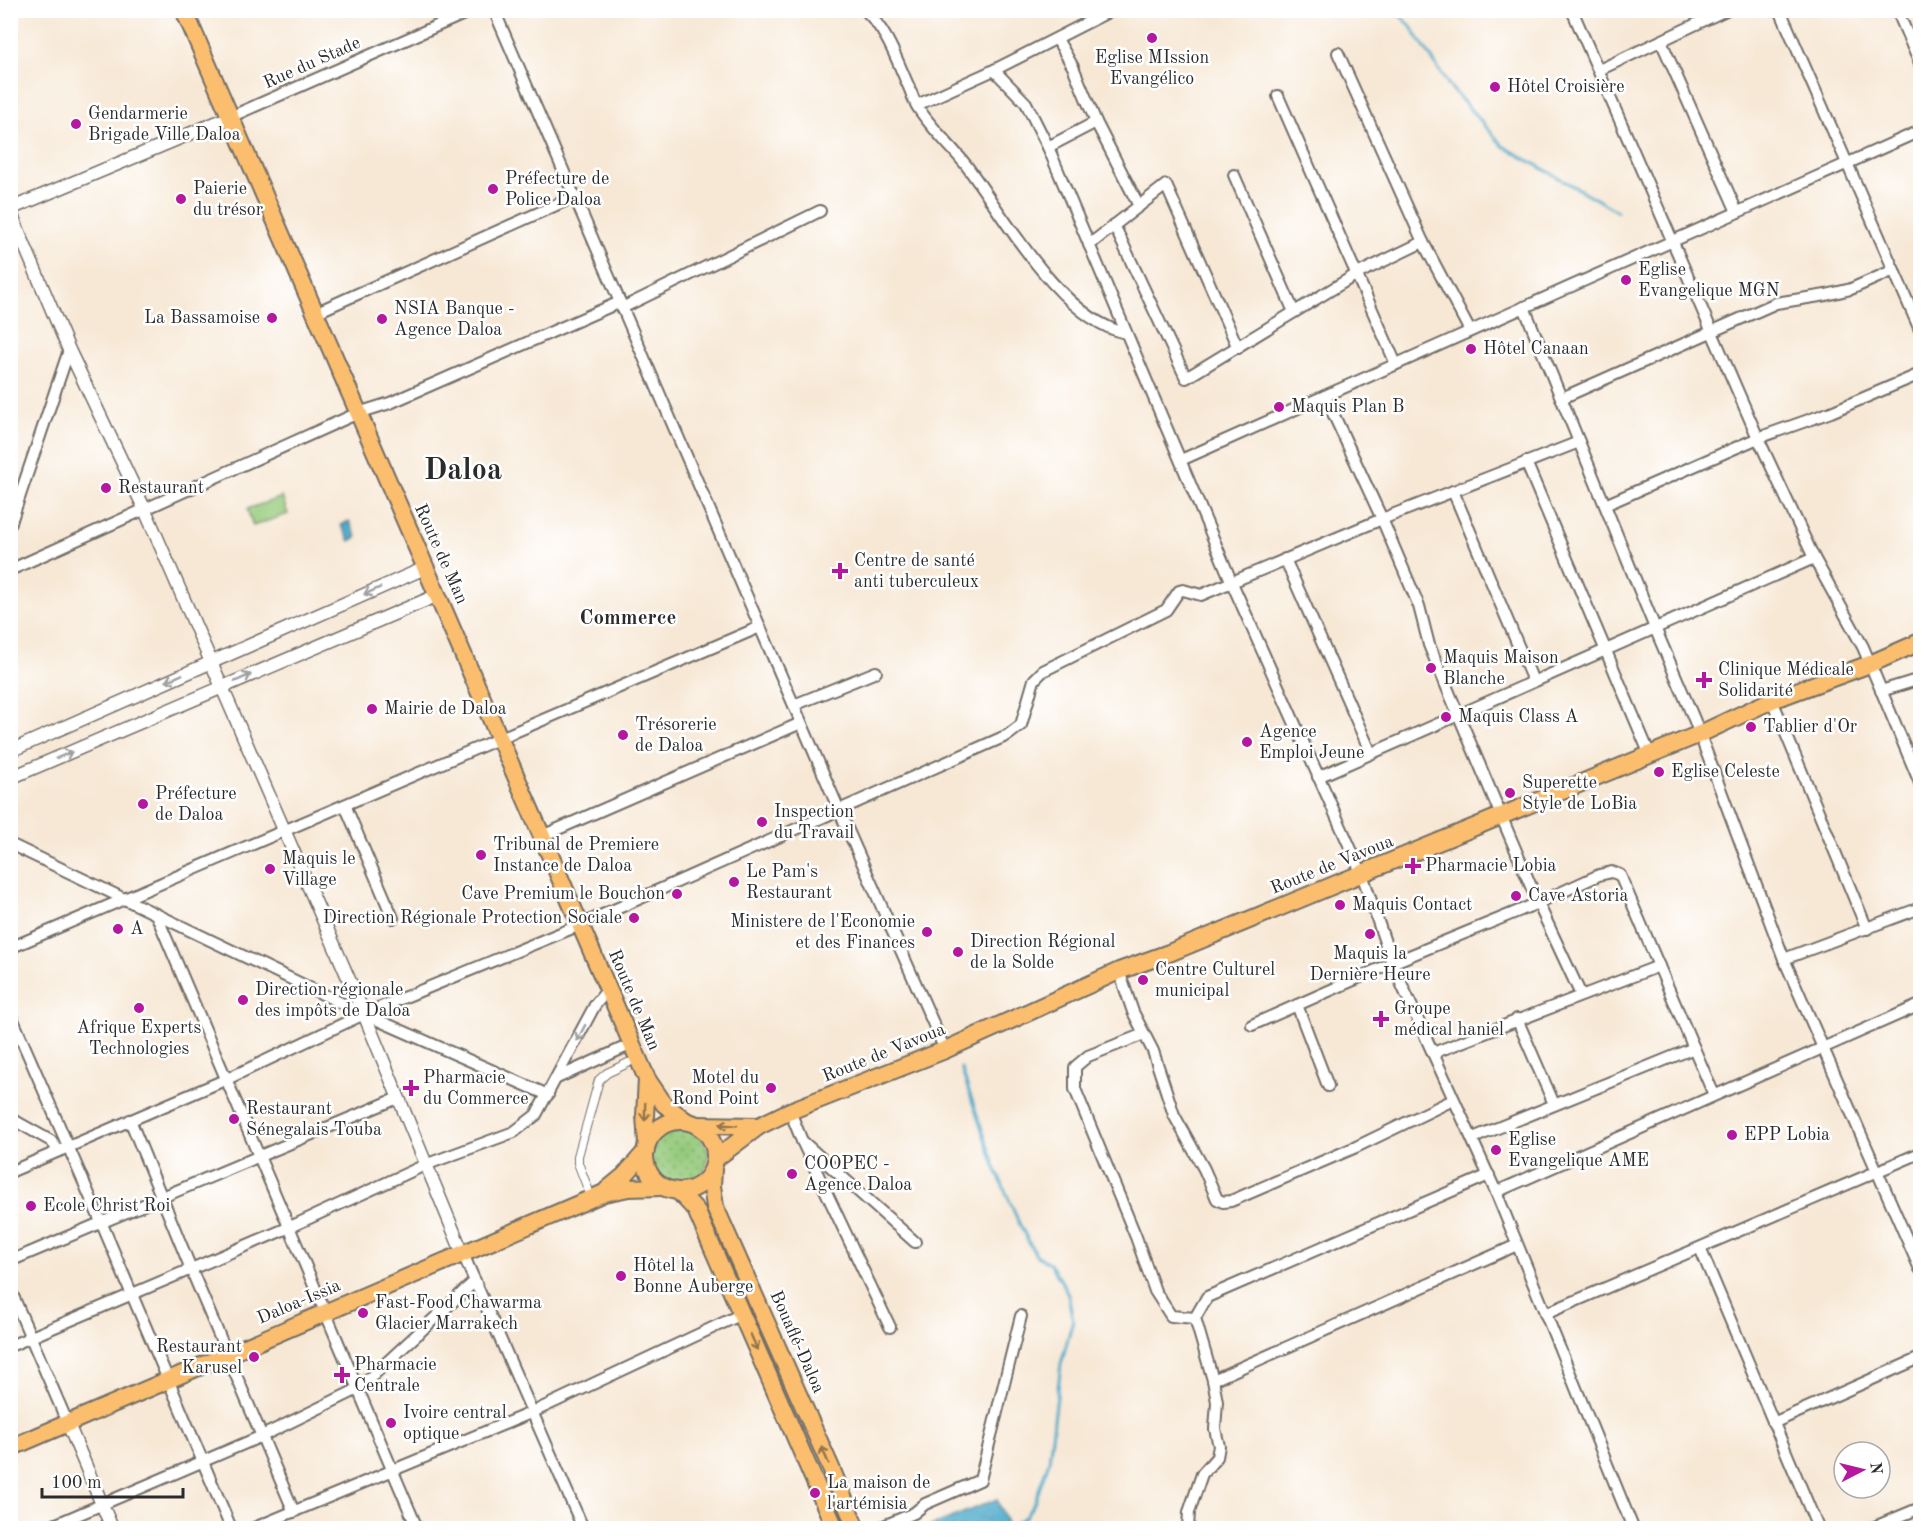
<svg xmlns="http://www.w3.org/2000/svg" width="1931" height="1539" viewBox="0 0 1931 1539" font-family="'Old Standard TT',serif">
	<defs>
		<pattern id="grass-dots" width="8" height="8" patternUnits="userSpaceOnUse" patternTransform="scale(1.5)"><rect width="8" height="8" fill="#95ca7c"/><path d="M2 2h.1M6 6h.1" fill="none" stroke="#7aa466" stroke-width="1.8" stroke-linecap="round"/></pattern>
		<pattern id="water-ripples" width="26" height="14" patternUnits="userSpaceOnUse" patternTransform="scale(1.5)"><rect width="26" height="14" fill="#4aa8c9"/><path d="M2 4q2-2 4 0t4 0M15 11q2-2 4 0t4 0" fill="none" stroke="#3e89a3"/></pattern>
	</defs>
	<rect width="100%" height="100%" fill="#fff"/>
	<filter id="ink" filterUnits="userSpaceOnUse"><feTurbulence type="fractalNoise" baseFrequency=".0167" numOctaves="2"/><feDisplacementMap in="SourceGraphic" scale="12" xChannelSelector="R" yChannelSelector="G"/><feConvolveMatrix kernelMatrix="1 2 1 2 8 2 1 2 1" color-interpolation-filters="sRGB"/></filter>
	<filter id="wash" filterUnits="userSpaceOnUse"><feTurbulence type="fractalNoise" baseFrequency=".008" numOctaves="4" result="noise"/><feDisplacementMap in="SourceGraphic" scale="24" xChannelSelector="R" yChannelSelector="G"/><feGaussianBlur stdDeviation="1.35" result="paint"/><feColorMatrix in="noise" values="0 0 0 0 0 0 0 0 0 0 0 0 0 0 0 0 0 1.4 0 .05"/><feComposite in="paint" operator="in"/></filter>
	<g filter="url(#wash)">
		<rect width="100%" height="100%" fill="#f7e8d5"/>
		<!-- grass -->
		<circle fill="url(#grass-dots)" stroke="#607a54" stroke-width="1.5" cx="680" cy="1156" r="28"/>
		<!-- pitch -->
		<path fill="#95ca7c" stroke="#607a54" stroke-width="1.5" d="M 282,497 L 288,514 L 253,526 L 247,509 Z"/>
		<!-- water -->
		<g fill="url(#water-ripples)" stroke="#3a6a7a" stroke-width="1.5">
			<path d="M 349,521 L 357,537 L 350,541 L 341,525 Z"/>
			<path d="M 997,1499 L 1009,1528 L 926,1528 Z"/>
		</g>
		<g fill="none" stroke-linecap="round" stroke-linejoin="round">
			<!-- stream -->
			<g stroke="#4aa8c9" stroke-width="3">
				<path d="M 1394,10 L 1409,24 L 1451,88 L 1503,146 L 1617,211"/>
				<path d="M 961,1068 L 994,1165 L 1019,1223 L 1035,1254 L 1050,1264 L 1060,1279 L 1068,1295 L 1073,1320 L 1061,1364 L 1049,1461 L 1035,1501 L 1026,1516 L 1009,1528"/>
			</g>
		</g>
	</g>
	<g filter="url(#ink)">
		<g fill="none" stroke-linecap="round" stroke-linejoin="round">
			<!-- pedestrian casing -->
			<g stroke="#726d66" stroke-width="10">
				<path id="pedestrian" d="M 588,1189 L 578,1163 L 578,1156 L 599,1080 L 607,1073 L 628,1063"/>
			</g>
			<!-- minor casing -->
			<g stroke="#726d66" stroke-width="14">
				<g id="minor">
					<path d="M 494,10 L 839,810 L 945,1050"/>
					<path d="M 865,10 C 887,31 896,58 908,85 C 911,91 913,99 917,106 C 929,126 951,146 966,165 C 1004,216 1061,320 1126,333"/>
					<path d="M 1572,10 L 1758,438 L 1814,558 L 1863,647 L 1920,783"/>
					<path d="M 1780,10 L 1920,330"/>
					<path d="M 1897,10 L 1920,64"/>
					<path d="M 1057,39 L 1073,67 L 1096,122 L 1139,206"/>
					<path d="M 1661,41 L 1737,212"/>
					<path d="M 1338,53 L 1423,242 L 1470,331"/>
					<path d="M 994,70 L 1026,103 L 1048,147 L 1232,583 L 1362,874 L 1392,963 L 1496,1192 L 1633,1528"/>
					<path d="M 1599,70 L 1726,10"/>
					<path d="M 1278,96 L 1396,364"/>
					<path d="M 917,105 L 994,70 L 1112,10"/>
					<path d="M 230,117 L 473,10"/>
					<path d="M 1048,147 L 1096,122"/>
					<path d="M 1234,175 L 1294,312"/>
					<path d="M 1114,225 L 1186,378 L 1357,274 L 1423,242"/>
					<path d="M 1089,245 L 1166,185 L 1238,348"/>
					<path d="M 1524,307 L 1655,628 L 1694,719 L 1784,959 L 1920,1269"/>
					<path d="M 622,308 L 820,211"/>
					<path d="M 315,313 L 574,197"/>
					<path d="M 1325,396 L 1382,519 L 1419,606 L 1429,645 L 1538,903 L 1581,995"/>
					<path d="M 1562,398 L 1776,303 L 1826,295 L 1851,289 L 1894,270"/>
					<path d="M 1181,460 L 1920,131"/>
					<path d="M 1526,462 L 1650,755"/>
					<path d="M 1453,491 L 1533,681"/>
					<path d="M 1605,505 L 1758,438 L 1831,412 L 1920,374"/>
					<path d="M 10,525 L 69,350"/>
					<path d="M 1285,559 L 1371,753"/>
					<path d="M 10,570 L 358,413 L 390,403 L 620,302"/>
					<path d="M 1881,691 L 1920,679"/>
					<path d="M 1772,700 L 1867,929"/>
					<path d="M 794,705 L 876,672"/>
					<path d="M 1318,777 L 1814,558"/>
					<path d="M 345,805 L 393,918"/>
					<path d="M 542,836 L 801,723"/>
					<path d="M 10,844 L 364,1014 L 548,1095"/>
					<path d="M 156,914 L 417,1528"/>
					<path d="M 10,948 L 760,627"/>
					<path d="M 1784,959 L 1920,908"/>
					<path d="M 1119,971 L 1133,1012 L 1153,1051 L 1174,1115 L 1204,1169 L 1217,1199 L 1223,1202 L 1231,1201 L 1356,1147 L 1453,1100"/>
					<path d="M 1297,1005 L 1328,1086"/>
					<path d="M 10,1013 L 102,1224 L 231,1528"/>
					<path d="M 1517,1019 L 1554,1104"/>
					<path d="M 1252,1025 L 1392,963 L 1538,903 L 1599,875 L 1612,872 L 1620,875 L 1714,1095"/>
					<path d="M 1144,1034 L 1088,1056 L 1075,1067 L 1075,1089 L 1136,1237 L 1155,1291 L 1171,1316 L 1195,1318"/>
					<path d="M 1433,1053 L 1659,966"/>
					<path d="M 557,1078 L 632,1044"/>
					<path d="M 790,1111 L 802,1141 L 915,1242"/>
					<path d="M 10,1118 L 51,1141 L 59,1151"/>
					<path d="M 130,1120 L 191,1269 L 294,1512"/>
					<path d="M 1473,1138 L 1694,1048"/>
					<path d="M 802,1141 L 890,1327"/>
					<path d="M 10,1172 L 227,1079 L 364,1014 L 580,925 L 1008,735 L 1021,725 L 1034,680 L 1043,671 L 1166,610 L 1179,591 L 1183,590 L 1201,595 L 1382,519 L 1579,442"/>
					<path d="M 1496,1192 L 1920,1005"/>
					<path d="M 1700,1248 L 1818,1528"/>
					<path d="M 463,1254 L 583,1528"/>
					<path d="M 10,1261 L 398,1098"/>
					<path d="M 10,1289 L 68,1424"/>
					<path d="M 1545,1314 L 1920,1153"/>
					<path d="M 10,1346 L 290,1227 L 425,1165 L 514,1132 L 536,1115 L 595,1005 L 608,989"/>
					<path d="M 1213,1380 L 1517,1245"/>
					<path d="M 1773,1423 L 1920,1358"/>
					<path d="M 47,1528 L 262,1436 L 358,1389 L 475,1281"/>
					<path d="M 254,1528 L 533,1412 L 742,1314"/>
					<path d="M 879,1528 L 914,1513 L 925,1504 L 980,1480 L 1021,1316"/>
					<path d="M 1188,1528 L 1189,1512 L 1202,1474 L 1217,1457 L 1219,1446 L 1215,1429 L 1217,1402 L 1213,1380 L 1195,1318 L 1207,1297 L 1489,1175"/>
					<path d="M 1872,1528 L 1920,1508"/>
				</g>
			</g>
			<!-- tertiary casing -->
			<g stroke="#726d66" stroke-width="15">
				<g id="tertiary">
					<path d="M 10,209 L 230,117"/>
					<path d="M 10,211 L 69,350 L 145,510 L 364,1014 L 463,1254"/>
					<path d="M 10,751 L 425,568"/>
					<path d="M 10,778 L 438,595"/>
					<path d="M 68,1424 L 112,1528"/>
				</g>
			</g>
			<!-- primary casing -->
			<g stroke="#726d66" stroke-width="20">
				<g id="primary">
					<path d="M 696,1125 L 759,1126"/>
					<path d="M 715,1159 L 759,1126 L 790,1111 L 945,1050 L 1119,971 L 1169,953 L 1700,734 L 1772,700 L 1870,664 L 1920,642"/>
					<path d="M 607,1190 L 624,1176 L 646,1151"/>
					<path d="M 10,1448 L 604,1193 L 629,1188 L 662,1187"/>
				</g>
			</g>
			<!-- trunk casing -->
			<g stroke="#726d66" stroke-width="20">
				<g id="trunk">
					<path d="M 184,10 L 647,1079 L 664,1104 L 686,1121"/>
					<path d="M 647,1079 L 645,1116 L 647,1144"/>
					<circle cx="680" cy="1156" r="35"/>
					<path d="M 713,1169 L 712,1186 L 715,1207 L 831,1468 L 856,1528"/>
					<path d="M 679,1192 L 696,1210 L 835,1528"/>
				</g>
			</g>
			<!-- pedestrian -->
			<use href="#pedestrian" stroke="#fff" stroke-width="8"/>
			<!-- minor -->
			<use href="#minor" stroke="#fff" stroke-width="10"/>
			<!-- tertiary -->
			<use href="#tertiary" stroke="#fff" stroke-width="12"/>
			<!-- primary -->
			<use href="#primary" stroke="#fbbe6e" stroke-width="16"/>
			<!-- trunk -->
			<use href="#trunk" stroke="#fbbe6e" stroke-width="16"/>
		</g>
		<!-- one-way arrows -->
		<defs><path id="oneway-shaft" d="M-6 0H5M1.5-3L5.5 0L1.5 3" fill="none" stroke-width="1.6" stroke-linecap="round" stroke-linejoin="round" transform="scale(1.5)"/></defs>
		<g stroke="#a0a0a0">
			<use href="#oneway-shaft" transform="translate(372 591) rotate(156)"/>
			<use href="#oneway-shaft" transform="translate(174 678) rotate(156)"/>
			<use href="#oneway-shaft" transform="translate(243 678) rotate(-24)"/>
			<use href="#oneway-shaft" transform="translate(64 755) rotate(-23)"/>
			<use href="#oneway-shaft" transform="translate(581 1033) rotate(118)"/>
		</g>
		<g stroke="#93744c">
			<use href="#oneway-shaft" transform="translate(645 1112) rotate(91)"/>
			<use href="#oneway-shaft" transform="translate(728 1125) rotate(-176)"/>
			<use href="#oneway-shaft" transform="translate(754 1342) rotate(66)"/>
			<use href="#oneway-shaft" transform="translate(825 1455) rotate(-114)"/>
		</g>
	</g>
	<!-- markers -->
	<g fill="#b5179e" stroke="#fff" stroke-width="2">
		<circle cx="1152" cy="38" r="6"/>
		<circle cx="1495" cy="87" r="6"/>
		<circle cx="76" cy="124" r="6"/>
		<circle cx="493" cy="189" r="6"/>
		<circle cx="181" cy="199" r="6"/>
		<circle cx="1626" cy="280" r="6"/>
		<circle cx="272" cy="318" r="6"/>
		<circle cx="382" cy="319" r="6"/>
		<circle cx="1471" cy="349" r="6"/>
		<circle cx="1279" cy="407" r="6"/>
		<circle cx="106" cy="488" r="6"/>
		<path d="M837 562h6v6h6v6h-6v6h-6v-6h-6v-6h6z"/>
		<circle cx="1431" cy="668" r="6"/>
		<path d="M1701 671h6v6h6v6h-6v6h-6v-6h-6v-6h6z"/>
		<circle cx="372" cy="709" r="6"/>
		<circle cx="1446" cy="717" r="6"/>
		<circle cx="1751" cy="727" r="6"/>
		<circle cx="623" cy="735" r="6"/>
		<circle cx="1247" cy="742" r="6"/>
		<circle cx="1659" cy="772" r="6"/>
		<circle cx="1510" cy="793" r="6"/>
		<circle cx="143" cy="804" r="6"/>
		<circle cx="762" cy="822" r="6"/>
		<circle cx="481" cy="855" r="6"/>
		<path d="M1410 857h6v6h6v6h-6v6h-6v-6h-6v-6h6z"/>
		<circle cx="270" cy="869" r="6"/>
		<circle cx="734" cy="882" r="6"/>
		<circle cx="677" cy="894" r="6"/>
		<circle cx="1516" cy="896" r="6"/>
		<circle cx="1340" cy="905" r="6"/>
		<circle cx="634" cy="918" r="6"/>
		<circle cx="118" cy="929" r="6"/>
		<circle cx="927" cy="932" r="6"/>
		<circle cx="1370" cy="934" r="6"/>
		<circle cx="958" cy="952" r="6"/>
		<circle cx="1143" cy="980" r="6"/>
		<circle cx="243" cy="1000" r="6"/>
		<circle cx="139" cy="1008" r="6"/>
		<path d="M1378 1010h6v6h6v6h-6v6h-6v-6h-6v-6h6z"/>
		<path d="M408 1079h6v6h6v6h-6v6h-6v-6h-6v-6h6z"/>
		<circle cx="771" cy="1088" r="6"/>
		<circle cx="234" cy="1119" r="6"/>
		<circle cx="1732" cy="1135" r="6"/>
		<circle cx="1496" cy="1150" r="6"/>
		<circle cx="792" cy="1174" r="6"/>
		<circle cx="31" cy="1206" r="6"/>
		<circle cx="621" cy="1276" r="6"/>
		<circle cx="363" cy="1313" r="6"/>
		<circle cx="254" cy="1357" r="6"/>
		<path d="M339 1366h6v6h6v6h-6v6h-6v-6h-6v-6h6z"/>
		<circle cx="391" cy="1423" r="6"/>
		<circle cx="815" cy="1493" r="6"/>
	</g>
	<g text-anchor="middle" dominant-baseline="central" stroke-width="5" stroke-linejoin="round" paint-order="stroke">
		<!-- poi labels -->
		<g font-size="18" fill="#2b2b2b" stroke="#fff" text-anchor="start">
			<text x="1152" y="58" text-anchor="middle">Eglise MIssion<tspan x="1152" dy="21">Evangélico</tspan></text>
			<text x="1507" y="87">Hôtel Croisière</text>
			<text x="88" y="114">Gendarmerie<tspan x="88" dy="21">Brigade Ville Daloa</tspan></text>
			<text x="505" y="179">Préfecture de<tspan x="505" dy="21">Police Daloa</tspan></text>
			<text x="193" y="189">Paierie<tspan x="193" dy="21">du trésor</tspan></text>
			<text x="1638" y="270">Eglise<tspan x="1638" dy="21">Evangelique MGN</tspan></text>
			<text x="394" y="309">NSIA Banque -<tspan x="394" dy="21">Agence Daloa</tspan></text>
			<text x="260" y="318" text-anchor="end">La Bassamoise</text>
			<text x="1483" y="349">Hôtel Canaan</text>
			<text x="1291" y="407">Maquis Plan B</text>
			<text x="118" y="488">Restaurant</text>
			<text x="854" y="561">Centre de santé<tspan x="854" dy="21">anti tuberculeux</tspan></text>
			<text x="1443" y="658">Maquis Maison<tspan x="1443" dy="21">Blanche</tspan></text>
			<text x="1718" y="670">Clinique Médicale<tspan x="1718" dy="21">Solidarité</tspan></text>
			<text x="384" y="709">Mairie de Daloa</text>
			<text x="1458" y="717">Maquis Class A</text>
			<text x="635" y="725">Trésorerie<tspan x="635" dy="21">de Daloa</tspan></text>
			<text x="1763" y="727">Tablier d'Or</text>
			<text x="1259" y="732">Agence<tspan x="1259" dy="21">Emploi Jeune</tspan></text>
			<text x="1671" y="772">Eglise Celeste</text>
			<text x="1522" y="783">Superette<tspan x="1522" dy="21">Style de LoBia</tspan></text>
			<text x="155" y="794">Préfecture<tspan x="155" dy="21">de Daloa</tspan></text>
			<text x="774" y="812">Inspection<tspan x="774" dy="21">du Travail</tspan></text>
			<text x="493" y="845">Tribunal de Premiere<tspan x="493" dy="21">Instance de Daloa</tspan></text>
			<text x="282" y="859">Maquis le<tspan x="282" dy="21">Village</tspan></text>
			<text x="1425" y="866">Pharmacie Lobia</text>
			<text x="746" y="872">Le Pam's<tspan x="746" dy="21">Restaurant</tspan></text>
			<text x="665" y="894" text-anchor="end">Cave Premium le Bouchon</text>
			<text x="1528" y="896">Cave Astoria</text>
			<text x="1352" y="905">Maquis Contact</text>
			<text x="622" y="918" text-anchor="end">Direction Régionale Protection Sociale</text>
			<text x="915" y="922" text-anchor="end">Ministere de l'Economie<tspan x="915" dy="21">et des Finances</tspan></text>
			<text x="130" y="929">A</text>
			<text x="970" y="942">Direction Régional<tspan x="970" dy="21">de la Solde</tspan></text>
			<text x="1370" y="954" text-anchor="middle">Maquis la<tspan x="1370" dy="21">Dernière Heure</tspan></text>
			<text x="1155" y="970">Centre Culturel<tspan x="1155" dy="21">municipal</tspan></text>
			<text x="255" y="990">Direction régionale<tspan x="255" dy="21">des impôts de Daloa</tspan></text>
			<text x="1394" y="1009">Groupe<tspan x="1394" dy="21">médical haniel</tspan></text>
			<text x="139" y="1028" text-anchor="middle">Afrique Experts<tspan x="139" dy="21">Technologies</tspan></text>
			<text x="423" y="1078">Pharmacie<tspan x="423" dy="21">du Commerce</tspan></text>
			<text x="759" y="1078" text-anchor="end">Motel du<tspan x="759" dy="21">Rond Point</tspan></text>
			<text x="246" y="1109">Restaurant<tspan x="246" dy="21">Sénegalais Touba</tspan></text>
			<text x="1744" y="1135">EPP Lobia</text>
			<text x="1508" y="1140">Eglise<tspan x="1508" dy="21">Evangelique AME</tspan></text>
			<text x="804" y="1164">COOPEC -<tspan x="804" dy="21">Agence Daloa</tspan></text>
			<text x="43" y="1206">Ecole Christ Roi</text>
			<text x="633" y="1266">Hôtel la<tspan x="633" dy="21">Bonne Auberge</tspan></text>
			<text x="375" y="1303">Fast-Food Chawarma<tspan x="375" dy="21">Glacier Marrakech</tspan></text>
			<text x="242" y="1347" text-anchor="end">Restaurant<tspan x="242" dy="21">Karusel</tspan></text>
			<text x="354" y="1365">Pharmacie<tspan x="354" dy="21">Centrale</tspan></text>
			<text x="403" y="1413">Ivoire central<tspan x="403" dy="21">optique</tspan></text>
			<text x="827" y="1483">La maison de<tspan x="827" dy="21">l'artémisia</tspan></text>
		</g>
		<!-- street labels -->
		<g font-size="18" fill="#2b2b2b" stroke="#fff">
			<text transform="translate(312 63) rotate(-24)">Rue du Stade</text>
			<text transform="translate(441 554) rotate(66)">Route de Man</text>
			<text transform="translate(1332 865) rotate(-22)">Route de Vavoua</text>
			<text transform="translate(634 1000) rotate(67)">Route de Man</text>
			<text transform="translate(884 1053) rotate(-22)">Route de Vavoua</text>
			<text transform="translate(299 1302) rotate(-23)">Daloa-Issia</text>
			<text transform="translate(797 1342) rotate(66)">Bouaflé-Daloa</text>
		</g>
		<!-- quarter labels -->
		<g font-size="21" font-weight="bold" fill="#2b2b2b" stroke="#fff">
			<text x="628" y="618">Commerce</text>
		</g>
		<!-- town labels -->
		<g font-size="30" font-weight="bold" fill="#2b2b2b" stroke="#fff">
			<text x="463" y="471">Daloa</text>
		</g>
	</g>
	<!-- margin -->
	<rect width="1931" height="1539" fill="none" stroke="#fff" stroke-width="36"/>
	<!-- north arrow -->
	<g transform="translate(1862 1470) rotate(83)"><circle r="28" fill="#ffffff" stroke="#aaaaaa" stroke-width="1.5"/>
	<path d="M0-4.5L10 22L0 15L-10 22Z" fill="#b5179e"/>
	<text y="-9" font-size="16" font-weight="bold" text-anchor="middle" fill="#2b2b2b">N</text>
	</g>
	<!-- scale -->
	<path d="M42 1488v9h141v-9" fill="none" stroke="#2b2b2b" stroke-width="3"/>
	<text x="51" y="1488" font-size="18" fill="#2b2b2b" stroke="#ffffff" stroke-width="4.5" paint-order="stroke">100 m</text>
</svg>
